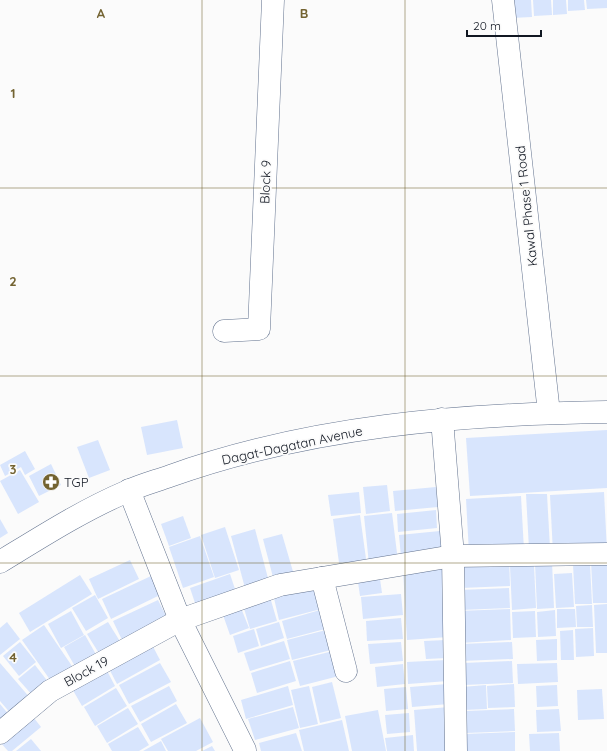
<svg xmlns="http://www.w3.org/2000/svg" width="607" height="751" viewBox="0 0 607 751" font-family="Quicksand,sans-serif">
	<rect width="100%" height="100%" fill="#fbfbfb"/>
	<!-- building -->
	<g fill="#d8e5fd">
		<path d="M 510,0 L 531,0 L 532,17 L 511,18 Z"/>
		<path d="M 533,0 L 551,0 L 552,15 L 534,16 Z"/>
		<path d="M 553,0 L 566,0 L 567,14 L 553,15 Z"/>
		<path d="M 568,0 L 584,0 L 585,10 L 568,11 Z"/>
		<path d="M 586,0 L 607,0 L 607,8 L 587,9 Z"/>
		<path d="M 177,420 L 183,448 L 147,455 L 141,427 Z"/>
		<path d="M 607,430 L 607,488 L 470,496 L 466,438 Z"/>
		<path d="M 98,440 L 110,470 L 89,478 L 77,447 Z"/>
		<path d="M 25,451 L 35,469 L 25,475 L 21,467 L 5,476 L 0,465 Z"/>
		<path d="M 51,464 L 61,485 L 39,496 L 29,476 Z"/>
		<path d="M 20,470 L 39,502 L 18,514 L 0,481 Z"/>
		<path d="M 387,485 L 390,511 L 366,514 L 363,487 Z"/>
		<path d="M 436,487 L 438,507 L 395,511 L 393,491 Z"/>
		<path d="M 359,492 L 361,513 L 331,516 L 328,495 Z"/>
		<path d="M 604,492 L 607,551 L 553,553 L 550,495 Z"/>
		<path d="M 526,494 L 547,494 L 550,548 L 529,549 Z"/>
		<path d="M 521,496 L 524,550 L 469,553 L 466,499 Z"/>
		<path d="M 436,510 L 437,528 L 398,532 L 397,514 Z"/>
		<path d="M 392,513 L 398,561 L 369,564 L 364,516 Z"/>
		<path d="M 360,515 L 367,566 L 340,570 L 333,519 Z"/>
		<path d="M 183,516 L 191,538 L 169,546 L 161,524 Z"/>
		<path d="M 0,519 L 8,533 L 0,538 Z"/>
		<path d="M 225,527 L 239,570 L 215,578 L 201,535 Z"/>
		<path d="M 255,529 L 269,582 L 245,588 L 231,536 Z"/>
		<path d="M 440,531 L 442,553 L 401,557 L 399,535 Z"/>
		<path d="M 282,534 L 294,575 L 274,581 L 263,539 Z"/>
		<path d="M 200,536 L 214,577 L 183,588 L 169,547 Z"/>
		<path d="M 509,558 L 510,586 L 461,588 L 460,560 Z"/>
		<path d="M 130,560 L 139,579 L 98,599 L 89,579 Z"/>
		<path d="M 591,561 L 607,561 L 607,603 L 593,603 Z"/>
		<path d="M 552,562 L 554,608 L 537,609 L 535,563 Z"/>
		<path d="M 573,564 L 590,564 L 592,604 L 575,604 Z"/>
		<path d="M 534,565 L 536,608 L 512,610 L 510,566 Z"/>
		<path d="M 444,567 L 448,637 L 407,640 L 403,570 Z"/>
		<path d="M 572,573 L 574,607 L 556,608 L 554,574 Z"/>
		<path d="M 230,574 L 237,595 L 197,609 L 190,588 Z"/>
		<path d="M 80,575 L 92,594 L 30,632 L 19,613 Z"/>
		<path d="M 151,576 L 160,595 L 111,619 L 102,599 Z"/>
		<path d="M 380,579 L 382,593 L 360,596 L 358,582 Z"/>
		<path d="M 315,584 L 321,609 L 279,620 L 273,594 Z"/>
		<path d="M 509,588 L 510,608 L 460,610 L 459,590 Z"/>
		<path d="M 401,594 L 403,615 L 363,619 L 361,597 Z"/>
		<path d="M 95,595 L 108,618 L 86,631 L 72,608 Z"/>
		<path d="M 270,597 L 277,621 L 250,629 L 243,605 Z"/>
		<path d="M 158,600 L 168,620 L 123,642 L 113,621 Z"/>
		<path d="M 607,604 L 607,653 L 596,653 L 594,605 Z"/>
		<path d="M 592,605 L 593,627 L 577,627 L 576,606 Z"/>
		<path d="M 241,608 L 249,628 L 230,635 L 223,615 Z"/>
		<path d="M 510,609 L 511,640 L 460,643 L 458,611 Z"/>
		<path d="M 557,609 L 575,609 L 576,627 L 557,628 Z"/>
		<path d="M 320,610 L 325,629 L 287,639 L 282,621 Z"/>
		<path d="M 555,610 L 556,636 L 538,637 L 537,612 Z"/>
		<path d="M 71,611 L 84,635 L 61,648 L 48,624 Z"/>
		<path d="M 535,611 L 536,637 L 513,638 L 512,612 Z"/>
		<path d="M 401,618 L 403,639 L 367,641 L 366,621 Z"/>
		<path d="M 7,622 L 20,639 L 0,655 L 0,628 Z"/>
		<path d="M 108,622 L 121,643 L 100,655 L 87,634 Z"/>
		<path d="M 279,622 L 284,638 L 261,646 L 256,629 Z"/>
		<path d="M 44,625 L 74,669 L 53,684 L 22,640 Z"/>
		<path d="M 593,628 L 594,656 L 576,657 L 575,629 Z"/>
		<path d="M 254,629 L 259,646 L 238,653 L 233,636 Z"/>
		<path d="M 326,630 L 331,650 L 292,660 L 287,640 Z"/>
		<path d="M 573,630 L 574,660 L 561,660 L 560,631 Z"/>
		<path d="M 85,635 L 98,658 L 77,670 L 64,647 Z"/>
		<path d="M 149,639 L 160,660 L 117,684 L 106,663 Z"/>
		<path d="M 557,639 L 557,660 L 537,661 L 536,640 Z"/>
		<path d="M 446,640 L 447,658 L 426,659 L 424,641 Z"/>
		<path d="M 284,641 L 290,659 L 250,671 L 244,653 Z"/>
		<path d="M 20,642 L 36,662 L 19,676 L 3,656 Z"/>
		<path d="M 401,642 L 403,661 L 370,664 L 368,644 Z"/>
		<path d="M 512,642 L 513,659 L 461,661 L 461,644 Z"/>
		<path d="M 333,651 L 339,676 L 300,686 L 293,661 Z"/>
		<path d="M 447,660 L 448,681 L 408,684 L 407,662 Z"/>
		<path d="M 290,661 L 296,681 L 257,693 L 251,673 Z"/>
		<path d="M 512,661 L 513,683 L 464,685 L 463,663 Z"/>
		<path d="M 0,663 L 31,699 L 12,715 L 0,701 Z"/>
		<path d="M 160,663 L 171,682 L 129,704 L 119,685 Z"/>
		<path d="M 557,663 L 558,682 L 518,684 L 517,664 Z"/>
		<path d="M 403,664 L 405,684 L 377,687 L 375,667 Z"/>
		<path d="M 35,665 L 49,683 L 33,696 L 18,679 Z"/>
		<path d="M 104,665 L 115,686 L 82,706 L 70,685 Z"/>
		<path d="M 332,682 L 341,718 L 320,723 L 312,687 Z"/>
		<path d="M 447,684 L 449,704 L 412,707 L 410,687 Z"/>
		<path d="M 514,684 L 515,707 L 488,708 L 487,686 Z"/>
		<path d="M 486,685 L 487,709 L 463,710 L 462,687 Z"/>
		<path d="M 557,685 L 558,706 L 537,707 L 536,686 Z"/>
		<path d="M 169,686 L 177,701 L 140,722 L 131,706 Z"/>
		<path d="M 288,686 L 293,705 L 246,719 L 241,700 Z"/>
		<path d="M 309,686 L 318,724 L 300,728 L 291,690 Z"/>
		<path d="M 406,687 L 408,709 L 386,711 L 384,689 Z"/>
		<path d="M 116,688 L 127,706 L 95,726 L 84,707 Z"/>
		<path d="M 602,689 L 604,719 L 578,720 L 577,690 Z"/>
		<path d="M 0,704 L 10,716 L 0,724 Z"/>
		<path d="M 176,704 L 187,723 L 151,742 L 141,724 Z"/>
		<path d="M 293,707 L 299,728 L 255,740 L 248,719 Z"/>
		<path d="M 449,707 L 452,751 L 417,751 L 414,710 Z"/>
		<path d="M 128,708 L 138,724 L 107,743 L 97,726 Z"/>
		<path d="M 514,709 L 515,731 L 466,733 L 466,711 Z"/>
		<path d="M 559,709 L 561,731 L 537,732 L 536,710 Z"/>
		<path d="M 378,710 L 386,751 L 352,751 L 345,716 Z"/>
		<path d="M 30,713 L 41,727 L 12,751 L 8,751 L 0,742 Z"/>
		<path d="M 409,713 L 410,732 L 387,734 L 385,715 Z"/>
		<path d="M 200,718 L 213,742 L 196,751 L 168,751 L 161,739 Z"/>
		<path d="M 342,720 L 349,751 L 304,751 L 299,730 Z"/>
		<path d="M 138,727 L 149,745 L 139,751 L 112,751 L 108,744 Z"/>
		<path d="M 515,732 L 515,751 L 465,751 L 464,734 Z"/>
		<path d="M 296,733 L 302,751 L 261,751 L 259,743 Z"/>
		<path d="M 559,733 L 560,751 L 530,751 L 529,734 Z"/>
		<path d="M 413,735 L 414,751 L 387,751 L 385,738 Z"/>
		<path d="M 31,739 L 41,751 L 16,751 Z"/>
		<path d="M 161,741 L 166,751 L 143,751 Z"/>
		<path d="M 212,746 L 215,751 L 202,751 Z"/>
	</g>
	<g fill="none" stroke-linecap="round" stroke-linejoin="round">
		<!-- minor casing -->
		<g stroke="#62728e" stroke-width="23">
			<g id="minor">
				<path d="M 503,0 L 549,413"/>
				<path d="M 224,331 L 259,329 L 273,0"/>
				<path d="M 442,419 L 453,556 L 456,751"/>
				<path d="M 129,490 L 180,620 L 245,750"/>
				<path d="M 0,562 C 41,537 83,510 128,491 C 141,485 156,481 170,476 C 310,426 460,414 607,412"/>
				<path d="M 322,578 L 346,671"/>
				<path d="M 0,733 L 50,691 L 180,620 L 280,585 L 453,556 L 607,554"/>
			</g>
		</g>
		<!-- minor -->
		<use href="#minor" stroke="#fff" stroke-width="22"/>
	</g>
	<!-- grid -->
	<path fill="none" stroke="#736331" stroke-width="1" stroke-opacity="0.55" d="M 202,0 L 202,751M 405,0 L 405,751M 0,188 L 607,188M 0,376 L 607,376M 0,563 L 607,563"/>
	<!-- icons -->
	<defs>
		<g id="pharmacy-disc" transform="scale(0.9)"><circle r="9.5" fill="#736331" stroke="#fbfbfb"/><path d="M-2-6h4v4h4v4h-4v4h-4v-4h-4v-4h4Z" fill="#fff"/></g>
	</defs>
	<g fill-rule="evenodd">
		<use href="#pharmacy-disc" x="51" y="482"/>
	</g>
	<g text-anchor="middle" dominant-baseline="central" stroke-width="3.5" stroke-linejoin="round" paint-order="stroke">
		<!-- street labels -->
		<g font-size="13" fill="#111722" stroke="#fbfbfb">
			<text transform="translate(265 182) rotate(-88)">Block 9</text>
			<text transform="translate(526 206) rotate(-96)">Kawal Phase 1 Road</text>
			<text transform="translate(292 445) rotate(-12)">Dagat-Dagatan Avenue</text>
			<text transform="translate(86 671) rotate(-29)">Block 19</text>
		</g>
		<!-- poi labels -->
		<g font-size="13" fill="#111722" stroke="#fbfbfb" text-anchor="start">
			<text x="64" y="482">TGP</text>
		</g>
	</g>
	<g font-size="13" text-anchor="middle" font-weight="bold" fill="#736331" stroke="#fbfbfb" stroke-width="3.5" stroke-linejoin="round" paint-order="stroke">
		<text x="101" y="18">A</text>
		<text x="304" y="18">B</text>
		<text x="13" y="98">1</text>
		<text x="13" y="286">2</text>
		<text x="13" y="474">3</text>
		<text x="13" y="662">4</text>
	</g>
	<!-- scale -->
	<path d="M467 30v6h74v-6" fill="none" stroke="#111722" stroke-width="2"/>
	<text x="473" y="30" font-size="12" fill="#111722" stroke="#fbfbfb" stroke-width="3" paint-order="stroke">20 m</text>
</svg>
